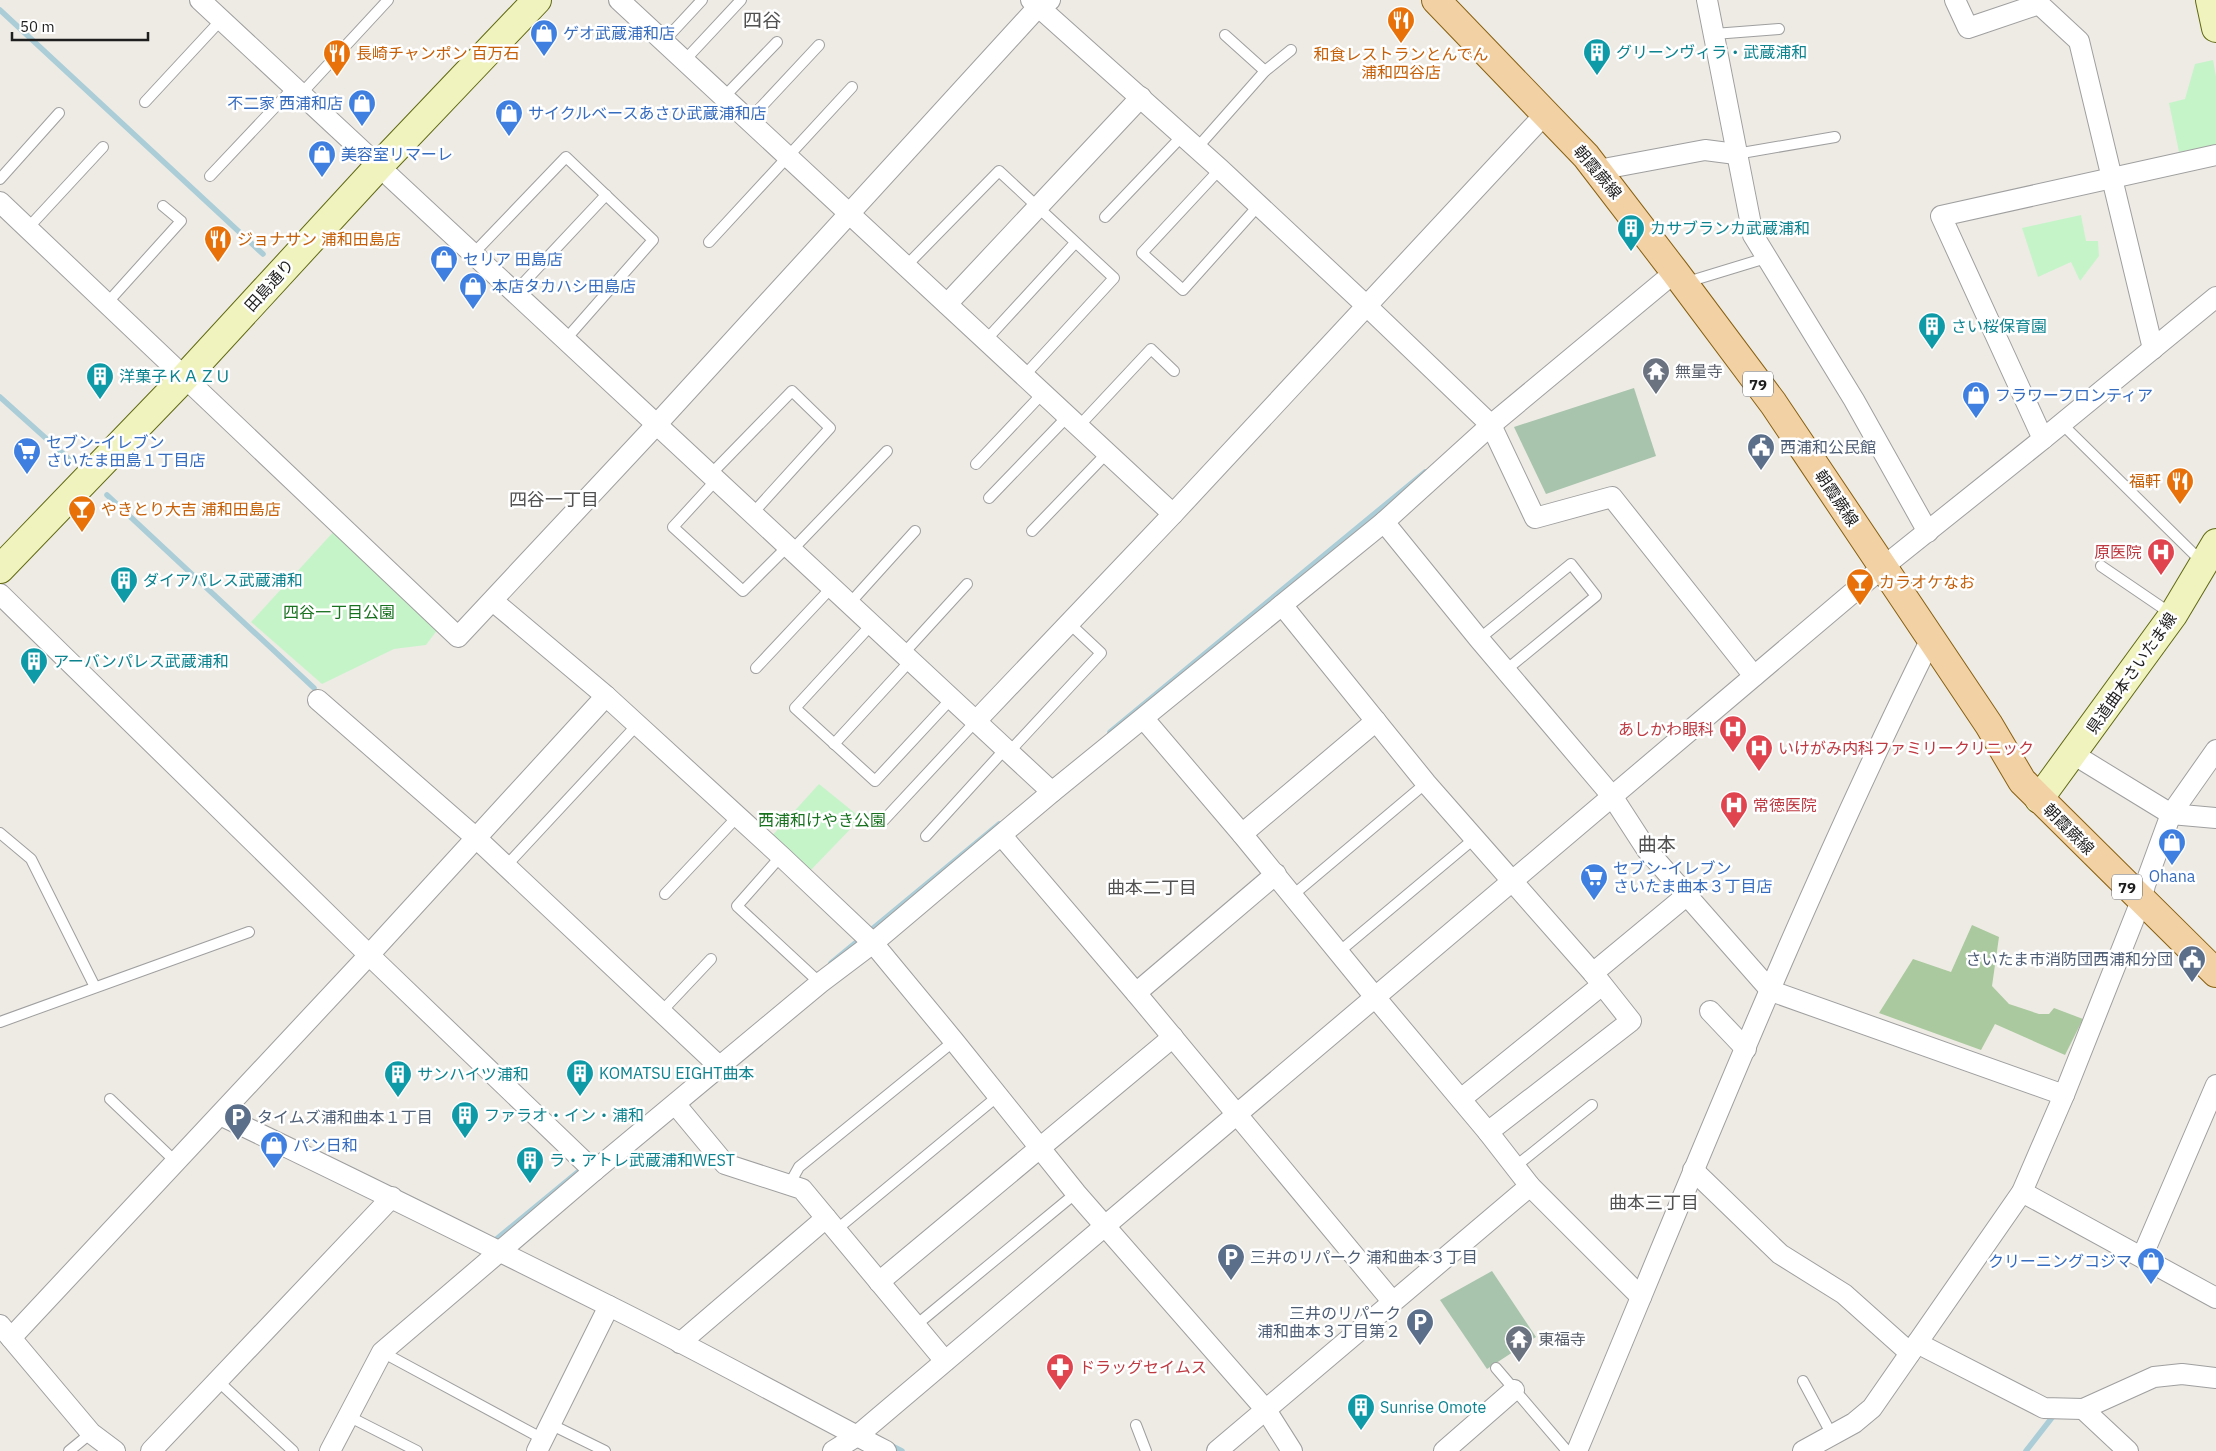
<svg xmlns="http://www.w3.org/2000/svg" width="2216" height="1451" viewBox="0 0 2216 1451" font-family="'IBM Plex Sans','Noto Sans JP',sans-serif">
	<rect width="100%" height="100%" fill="#eeebe5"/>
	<!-- forest -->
	<path fill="#aac99e" d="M 1972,925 L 1999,937 L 1992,986 L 2009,1004 L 2039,1014 L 2049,1014 L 2054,1008 L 2083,1019 L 2065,1055 L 1995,1024 L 1981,1050 L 1879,1013 L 1913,959 L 1951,972 Z"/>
	<!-- cemetery -->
	<g fill="#a8c4ac">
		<path d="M 1634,388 L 1656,456 L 1546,494 L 1514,427 Z"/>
		<path d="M 1492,1271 L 1536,1337 L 1487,1369 L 1440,1300 Z"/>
	</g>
	<!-- park -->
	<g fill="#c6f4c9">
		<path d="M 2213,60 L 2216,76 L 2216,145 L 2179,152 L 2169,103 L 2185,99 L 2195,64 Z"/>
		<path d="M 2081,215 L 2086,241 L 2098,241 L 2099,256 L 2080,281 L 2071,262 L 2038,277 L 2022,228 Z"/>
		<path d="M 336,529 L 441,625 L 426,645 L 394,649 L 322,684 L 251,622 Z"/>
		<path d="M 819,784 L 861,818 L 808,873 L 770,838 Z"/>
	</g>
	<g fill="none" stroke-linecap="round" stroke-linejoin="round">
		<!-- stream -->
		<g stroke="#aacdd7" stroke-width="5.5">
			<path d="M 0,10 L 263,254"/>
			<path d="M 0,397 L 69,459"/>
			<path d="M 107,495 L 314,688"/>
			<path d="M 1110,732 L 1425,472"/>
			<path d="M 831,963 L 999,824"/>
			<path d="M 231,1108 L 249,1118"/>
			<path d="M 494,1241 L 585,1166"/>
			<path d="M 890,1445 L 902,1451"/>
			<path d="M 2026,1451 L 2054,1415"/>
		</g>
		<!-- lane casing -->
		<g stroke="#9f9f9f" stroke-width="12">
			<g id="lane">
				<path d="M 1714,34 L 1779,29"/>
				<path d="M 1225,35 L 1265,71"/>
				<path d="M 664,41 L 702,0"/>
				<path d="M 685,60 L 741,0"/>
				<path d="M 301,94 L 388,0"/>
				<path d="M 724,97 L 777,42"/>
				<path d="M 145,102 L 221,20"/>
				<path d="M 749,120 L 819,45"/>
				<path d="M 1197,148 L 1265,71 L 1291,50"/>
				<path d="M 1736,154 L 1835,137"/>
				<path d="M 1220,169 L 1142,253 L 1183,290 L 1259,205"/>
				<path d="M 210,176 L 294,87"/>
				<path d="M 0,179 L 59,113"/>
				<path d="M 1105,217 L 1183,135"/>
				<path d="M 28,228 L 103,147"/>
				<path d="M 709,242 L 852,87"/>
				<path d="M 473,254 L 566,157 L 653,240 L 566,339"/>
				<path d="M 906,266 L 999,171 L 1114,278 L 1024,376"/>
				<path d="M 1684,283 L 1766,258"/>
				<path d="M 515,292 L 606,195"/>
				<path d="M 108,302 L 181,221 L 163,206"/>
				<path d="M 986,340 L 1075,243"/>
				<path d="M 2062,424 L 2202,562"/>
				<path d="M 1079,426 L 1151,349 L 1174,371"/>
				<path d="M 976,464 L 1043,393"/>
				<path d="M 711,474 L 792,391 L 830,428 L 753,513"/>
				<path d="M 717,479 L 673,527 L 743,591 L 788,546"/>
				<path d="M 989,498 L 1068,416"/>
				<path d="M 1032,531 L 1107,453"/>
				<path d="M 792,550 L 887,451"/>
				<path d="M 2101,566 L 2173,615"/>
				<path d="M 850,603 L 915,531"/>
				<path d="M 872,624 L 795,708 L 875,781 L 952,698"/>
				<path d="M 1479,639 L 1571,564 L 1596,596 L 1506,670"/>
				<path d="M 904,653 L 967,584"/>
				<path d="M 756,668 L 832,587"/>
				<path d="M 834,744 L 911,660"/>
				<path d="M 1010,751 L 1101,653 L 1069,623"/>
				<path d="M 884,820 L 976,721"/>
				<path d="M 0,833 L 31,859 L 95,987"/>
				<path d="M 926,836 L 1006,748"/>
				<path d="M 781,856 L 737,906 L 820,983"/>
				<path d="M 506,866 L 637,725"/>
				<path d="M 665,894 L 738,816"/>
				<path d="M 1293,895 L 1426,783"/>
				<path d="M 1340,951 L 1475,838"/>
				<path d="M 662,1011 L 711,959"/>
				<path d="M 0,1022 L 249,932"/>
				<path d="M 110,1099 L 176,1162"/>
				<path d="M 1516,1166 L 1592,1105"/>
				<path d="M 789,1185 L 799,1167 L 954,1041"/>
				<path d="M 836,1230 L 998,1096"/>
				<path d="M 915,1326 L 1076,1193"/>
				<path d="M 382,1352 L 543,1439"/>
				<path d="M 1496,1368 L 1567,1451"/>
				<path d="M 218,1381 L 293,1451"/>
				<path d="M 1803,1381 L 1832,1435"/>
				<path d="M 348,1416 L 417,1451"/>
				<path d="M 550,1424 L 605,1451"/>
				<path d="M 1136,1425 L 1146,1451"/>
				<path d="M 69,1451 L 91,1433"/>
			</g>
		</g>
		<!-- street casing -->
		<g stroke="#9f9f9f" stroke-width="22">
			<g id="street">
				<path d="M 200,0 L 1052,792"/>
				<path d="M 619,0 L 1173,514"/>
				<path d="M 1031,0 L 1220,169 L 1372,311 L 1491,425 L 1535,518 L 1612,497 L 1754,676"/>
				<path d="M 1707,0 L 1753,235 L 1854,400 L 1928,532"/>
				<path d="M 1955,0 L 1968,28 L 2039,4"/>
				<path d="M 2038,0 L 2039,4 L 2079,41 L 2153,349"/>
				<path d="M 1598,170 L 1705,150 L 1736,154"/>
				<path d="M 0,202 L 458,637 L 657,424 L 1038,7 L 1050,0"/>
				<path d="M 947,304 L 1141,97"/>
				<path d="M 2043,439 L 1941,216 L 2216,155"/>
				<path d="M 1384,522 L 1479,639 L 1612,796 L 1647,850 L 1771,991 L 2064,1095"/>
				<path d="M 0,594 L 369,955 L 594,1171"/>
				<path d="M 493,601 L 606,696 L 781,856 L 873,943 L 954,1041 L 1076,1193 L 1266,1410 L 1292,1451"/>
				<path d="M 1282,605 L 1426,783 L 1593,973 L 1631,1021 L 1488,1132"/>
				<path d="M 318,700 L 475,837 L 720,1067"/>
				<path d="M 1144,719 L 1242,834 L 1375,997 L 1488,1132 L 1530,1186 L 1641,1297"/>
				<path d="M 976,721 L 1173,514 L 1546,113"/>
				<path d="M 2073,754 L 2171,814 L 2216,818"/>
				<path d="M 1242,834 L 1376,721"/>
				<path d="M 1002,836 L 1136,993 L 1392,1301"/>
				<path d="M 1593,973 L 1686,896"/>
				<path d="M 1136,993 L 1276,874"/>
				<path d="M 1710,1011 L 1746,1049"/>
				<path d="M 1461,1099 L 1602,985"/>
				<path d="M 676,1105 L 725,1164 L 802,1189 L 945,1361"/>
				<path d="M 220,1115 C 350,1177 479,1241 609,1306 C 702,1352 793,1403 886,1451"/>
				<path d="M 1693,1170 L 1780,1254 L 1844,1294 L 1910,1353"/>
				<path d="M 2022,1192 L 2216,1298"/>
				<path d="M 2142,1257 L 2216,1085"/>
				<path d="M 879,1282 L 1173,1037"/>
				<path d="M 0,1325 L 91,1433 L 115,1451"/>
				<path d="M 11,1338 L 369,955 L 606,696"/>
				<path d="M 680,1343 L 826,1218"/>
				<path d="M 1917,1343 L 2044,1408 L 2083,1409 L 2154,1377 L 2182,1374 L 2216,1378"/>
				<path d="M 2083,1409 L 2128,1451"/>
				<path d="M 151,1451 L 392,1197"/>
				<path d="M 330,1451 L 382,1352 L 594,1171 L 820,983 L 873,943 L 1052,792 L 1384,522 L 1491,425 L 1675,272"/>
				<path d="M 537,1451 L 609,1306"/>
				<path d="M 833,1451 L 857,1436 L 1883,567 L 2043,439 L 2216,297"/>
				<path d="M 1217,1451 L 1530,1186"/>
				<path d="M 1444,1451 L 1514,1390"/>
				<path d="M 1577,1451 C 1691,1179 1800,903 1931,639"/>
				<path d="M 1803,1451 L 1854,1423 L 1872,1408 L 2022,1192 L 2064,1095 L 2141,901 L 2145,885 L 2171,814 L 2216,750"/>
			</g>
		</g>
		<!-- secondary casing -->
		<g stroke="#606910" stroke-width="30">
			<g id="secondary">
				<path d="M 2210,0 L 2216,28"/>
				<path d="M 0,569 L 185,377 L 379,166 L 537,0"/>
				<path d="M 2039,799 L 2173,615 L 2216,543"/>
			</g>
		</g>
		<!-- primary casing -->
		<g stroke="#88600f" stroke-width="30">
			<path id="primary" d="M 1436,0 L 1586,156 L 1675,272 L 1773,403 L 1989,725 L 2022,781 L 2216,973"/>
		</g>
		<!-- lane -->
		<use href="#lane" stroke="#fff" stroke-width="10"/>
		<!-- street -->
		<use href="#street" stroke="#fff" stroke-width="20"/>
		<!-- secondary -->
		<use href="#secondary" stroke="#f0f3be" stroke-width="28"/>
		<!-- primary -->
		<use href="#primary" stroke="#f2d1a5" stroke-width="28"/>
	</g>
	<!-- icons -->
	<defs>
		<g id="restaurant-pin" transform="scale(1.4375)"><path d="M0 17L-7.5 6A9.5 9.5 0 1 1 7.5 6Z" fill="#e8710a" stroke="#fff"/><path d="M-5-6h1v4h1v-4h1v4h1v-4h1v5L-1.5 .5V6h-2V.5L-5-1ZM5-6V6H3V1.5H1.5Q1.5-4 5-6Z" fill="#fff"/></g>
		<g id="shop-pin" transform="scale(1.4375)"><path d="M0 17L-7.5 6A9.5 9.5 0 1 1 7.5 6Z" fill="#3f7fe0" stroke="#fff"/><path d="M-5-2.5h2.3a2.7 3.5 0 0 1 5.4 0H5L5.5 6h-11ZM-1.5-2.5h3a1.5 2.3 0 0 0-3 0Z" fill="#fff"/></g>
		<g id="building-pin" transform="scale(1.4375)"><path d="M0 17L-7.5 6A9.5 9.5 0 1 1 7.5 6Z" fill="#0f9aa8" stroke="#fff"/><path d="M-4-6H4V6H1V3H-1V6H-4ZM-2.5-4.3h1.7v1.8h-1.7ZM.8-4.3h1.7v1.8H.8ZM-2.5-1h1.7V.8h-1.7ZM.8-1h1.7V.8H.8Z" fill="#fff"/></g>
		<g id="temple-pin" transform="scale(1.4375)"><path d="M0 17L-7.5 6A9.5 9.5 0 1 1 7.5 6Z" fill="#6b7280" stroke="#fff"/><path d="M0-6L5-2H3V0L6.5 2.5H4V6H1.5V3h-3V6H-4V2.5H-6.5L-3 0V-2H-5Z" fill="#fff"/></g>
		<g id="civic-pin" transform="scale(1.4375)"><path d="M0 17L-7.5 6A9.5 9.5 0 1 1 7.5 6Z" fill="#5c6f8a" stroke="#fff"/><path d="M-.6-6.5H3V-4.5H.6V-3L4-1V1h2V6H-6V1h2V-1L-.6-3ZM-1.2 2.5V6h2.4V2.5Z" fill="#fff"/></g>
		<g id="supermarket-pin" transform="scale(1.4375)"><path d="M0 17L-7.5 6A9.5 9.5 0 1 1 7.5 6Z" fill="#3f7fe0" stroke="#fff"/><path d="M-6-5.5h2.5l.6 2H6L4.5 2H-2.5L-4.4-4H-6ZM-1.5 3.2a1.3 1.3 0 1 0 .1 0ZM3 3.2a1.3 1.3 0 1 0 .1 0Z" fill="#fff"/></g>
		<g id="bar-pin" transform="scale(1.4375)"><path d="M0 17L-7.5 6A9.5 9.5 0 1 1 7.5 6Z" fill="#e8710a" stroke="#fff"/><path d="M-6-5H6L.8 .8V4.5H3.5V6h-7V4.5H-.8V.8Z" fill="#fff"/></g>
		<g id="hospital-pin" transform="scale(1.4375)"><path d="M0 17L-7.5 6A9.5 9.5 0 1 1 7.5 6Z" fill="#e0444e" stroke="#fff"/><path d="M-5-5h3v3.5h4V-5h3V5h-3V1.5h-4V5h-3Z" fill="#fff"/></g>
		<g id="parking-pin" transform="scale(1.4375)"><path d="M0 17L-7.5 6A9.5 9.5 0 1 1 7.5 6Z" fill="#5c6f8a" stroke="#fff"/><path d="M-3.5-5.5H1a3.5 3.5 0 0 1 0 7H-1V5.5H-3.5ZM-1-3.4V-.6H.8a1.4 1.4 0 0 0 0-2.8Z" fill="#fff"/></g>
		<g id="pharmacy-pin" transform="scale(1.4375)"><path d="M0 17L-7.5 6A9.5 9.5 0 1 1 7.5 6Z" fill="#e0444e" stroke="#fff"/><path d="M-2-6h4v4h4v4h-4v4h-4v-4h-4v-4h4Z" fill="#fff"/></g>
	</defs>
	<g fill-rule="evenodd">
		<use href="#restaurant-pin" x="1401" y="20"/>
		<use href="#shop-pin" x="544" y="33"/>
		<use href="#building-pin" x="1597" y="52"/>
		<use href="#restaurant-pin" x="337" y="53"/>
		<use href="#shop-pin" x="362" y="103"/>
		<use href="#shop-pin" x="509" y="113"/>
		<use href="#shop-pin" x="322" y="154"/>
		<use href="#building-pin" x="1631" y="228"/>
		<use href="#restaurant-pin" x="218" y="239"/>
		<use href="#shop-pin" x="444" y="259"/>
		<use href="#shop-pin" x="473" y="286"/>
		<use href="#building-pin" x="1932" y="326"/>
		<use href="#temple-pin" x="1656" y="371"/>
		<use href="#building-pin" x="100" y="376"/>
		<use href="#shop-pin" x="1976" y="395"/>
		<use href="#civic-pin" x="1761" y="447"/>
		<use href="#supermarket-pin" x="27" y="451"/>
		<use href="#restaurant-pin" x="2180" y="481"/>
		<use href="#bar-pin" x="82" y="509"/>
		<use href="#hospital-pin" x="2161" y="552"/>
		<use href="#building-pin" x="124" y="580"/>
		<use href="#bar-pin" x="1860" y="582"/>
		<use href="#building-pin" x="34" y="661"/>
		<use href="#hospital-pin" x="1733" y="729"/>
		<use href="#hospital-pin" x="1759" y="748"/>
		<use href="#hospital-pin" x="1734" y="805"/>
		<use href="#shop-pin" x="2172" y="842"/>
		<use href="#supermarket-pin" x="1594" y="877"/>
		<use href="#civic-pin" x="2192" y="959"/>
		<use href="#building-pin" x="580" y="1073"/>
		<use href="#building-pin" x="398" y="1074"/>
		<use href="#building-pin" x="465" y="1115"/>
		<use href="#parking-pin" x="238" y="1117"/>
		<use href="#shop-pin" x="274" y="1145"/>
		<use href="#building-pin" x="530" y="1160"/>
		<use href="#parking-pin" x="1231" y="1257"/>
		<use href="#shop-pin" x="2151" y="1261"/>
		<use href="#parking-pin" x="1420" y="1322"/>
		<use href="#temple-pin" x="1519" y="1339"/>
		<use href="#pharmacy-pin" x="1060" y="1367"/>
		<use href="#building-pin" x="1361" y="1407"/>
	</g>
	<g text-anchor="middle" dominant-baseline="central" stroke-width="5" stroke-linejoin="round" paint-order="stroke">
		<!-- shield labels -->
		<g fill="#fff" stroke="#626262" stroke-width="1">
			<rect x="1743" y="371.5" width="30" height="25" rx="4"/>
			<rect x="2112" y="874.5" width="30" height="25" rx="4"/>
		</g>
		<g font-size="15" font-weight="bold" fill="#1e1e1e">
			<text x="1758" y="384">79</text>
			<text x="2127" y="887">79</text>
		</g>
		<!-- shop labels -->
		<g font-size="16" fill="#366cbe" stroke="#fff" text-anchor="start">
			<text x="563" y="33">ゲオ武蔵浦和店</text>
			<text x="343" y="103" text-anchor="end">不二家 西浦和店</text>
			<text x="528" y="113">サイクルベースあさひ武蔵浦和店</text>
			<text x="341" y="154">美容室リマーレ</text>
			<text x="463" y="259">セリア 田島店</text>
			<text x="492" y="286">本店タカハシ田島店</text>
			<text x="1995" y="395">フラワーフロンティア</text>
			<text x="46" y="442">セブン-イレブン<tspan x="46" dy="18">さいたま田島１丁目店</tspan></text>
			<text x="1613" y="868">セブン-イレブン<tspan x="1613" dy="18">さいたま曲本３丁目店</tspan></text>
			<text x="2172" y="876" text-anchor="middle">Ohana</text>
			<text x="293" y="1145">パン日和</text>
			<text x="2132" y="1261" text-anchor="end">クリーニングコジマ</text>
		</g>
		<!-- culture labels -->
		<g font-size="16" fill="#0d838f" stroke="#fff" text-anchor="start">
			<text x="1616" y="52">グリーンヴィラ・武蔵浦和</text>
			<text x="1650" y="228">カサブランカ武蔵浦和</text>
			<text x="1951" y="326">さい桜保育園</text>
			<text x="119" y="376">洋菓子ＫＡＺＵ</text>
			<text x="143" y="580">ダイアパレス武蔵浦和</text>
			<text x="53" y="661">アーバンパレス武蔵浦和</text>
			<text x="599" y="1073">KOMATSU EIGHT曲本</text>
			<text x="417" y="1074">サンハイツ浦和</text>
			<text x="484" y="1115">ファラオ・イン・浦和</text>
			<text x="549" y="1160">ラ・アトレ武蔵浦和WEST</text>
			<text x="1380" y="1407">Sunrise Omote</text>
		</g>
		<!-- food labels -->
		<g font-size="16" fill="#c56008" stroke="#fff" text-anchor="start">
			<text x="356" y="53">長崎チャンポン 百万石</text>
			<text x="1401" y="54" text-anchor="middle">和食レストランとんでん<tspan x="1401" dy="18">浦和四谷店</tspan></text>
			<text x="237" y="239">ジョナサン 浦和田島店</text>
			<text x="2161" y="481" text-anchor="end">福軒</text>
			<text x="101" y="509">やきとり大吉 浦和田島店</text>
			<text x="1879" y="582">カラオケなお</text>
		</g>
		<!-- street labels -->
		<g font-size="16" fill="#1e1e1e" stroke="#fff">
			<text transform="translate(1598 172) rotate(50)">朝霞蕨線</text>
			<text transform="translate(269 285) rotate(-48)">田島通り</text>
			<text transform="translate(1837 498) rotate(56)">朝霞蕨線</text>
			<text transform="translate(2131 673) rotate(-55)">県道曲本さいたま線</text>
			<text transform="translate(2069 829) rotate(45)">朝霞蕨線</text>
		</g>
		<!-- worship labels -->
		<g font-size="16" fill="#5b616d" stroke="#fff" text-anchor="start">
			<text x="1675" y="371">無量寺</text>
			<text x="1538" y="1339">東福寺</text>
		</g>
		<!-- service labels -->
		<g font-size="16" fill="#4e5e75" stroke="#fff" text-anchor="start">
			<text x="1780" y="447">西浦和公民館</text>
			<text x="2173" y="959" text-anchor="end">さいたま市消防団西浦和分団</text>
			<text x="257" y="1117">タイムズ浦和曲本１丁目</text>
			<text x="1250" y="1257">三井のリパーク 浦和曲本３丁目</text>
			<text x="1401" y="1313" text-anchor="end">三井のリパーク<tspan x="1401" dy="18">浦和曲本３丁目第２</tspan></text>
		</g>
		<!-- health labels -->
		<g font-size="16" fill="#be3a42" stroke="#fff" text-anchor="start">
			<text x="2142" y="552" text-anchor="end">原医院</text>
			<text x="1714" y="729" text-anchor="end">あしかわ眼科</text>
			<text x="1778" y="748">いけがみ内科ファミリークリニック</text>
			<text x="1753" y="805">常徳医院</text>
			<text x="1079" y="1367">ドラッグセイムス</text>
		</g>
		<!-- park labels -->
		<g font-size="16" fill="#17711e" stroke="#fff">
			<text x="339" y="612">四谷一丁目公園</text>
			<text x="822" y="820">西浦和けやき公園</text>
		</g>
		<!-- neighbourhood labels -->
		<g font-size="18" fill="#515151" stroke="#fff">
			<text x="554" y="499">四谷一丁目</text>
			<text x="1152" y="887">曲本二丁目</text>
			<text x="1654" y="1202">曲本三丁目</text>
		</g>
		<!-- quarter labels -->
		<g font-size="19" fill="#515151" stroke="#fff">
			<text x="762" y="20">四谷</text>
			<text x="1657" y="844">曲本</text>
		</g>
	</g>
	<!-- scale -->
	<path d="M12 32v8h136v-8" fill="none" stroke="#1e1e1e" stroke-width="2.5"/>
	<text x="20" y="32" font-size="15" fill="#1e1e1e" stroke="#ffffff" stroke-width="4" paint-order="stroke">50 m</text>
</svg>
